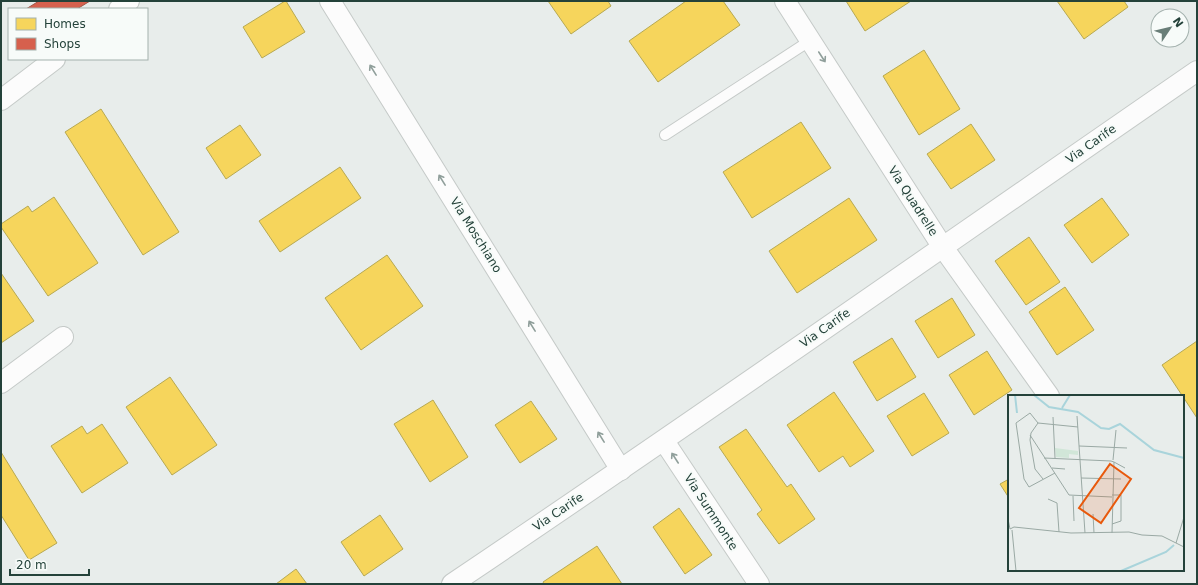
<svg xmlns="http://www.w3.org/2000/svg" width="1198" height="585" viewBox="0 0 1198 585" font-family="'DejaVu Sans',sans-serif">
	<rect width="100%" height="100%" fill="#e8edeb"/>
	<!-- homes -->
	<g fill="#f6d55c" stroke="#b7a952">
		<path d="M 285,1 L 286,1 L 305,32 L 262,58 L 243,27 Z"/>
		<path d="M 548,1 L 608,1 L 611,6 L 571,34 Z"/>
		<path d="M 686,1 L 723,1 L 740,25 L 658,82 L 629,41 Z"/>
		<path d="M 846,1 L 911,1 L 865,31 Z"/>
		<path d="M 1057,1 L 1124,1 L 1128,7 L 1084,39 Z"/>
		<path d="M 924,50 L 960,109 L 919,135 L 883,76 Z"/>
		<path d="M 101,109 L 179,232 L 143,255 L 65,132 Z"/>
		<path d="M 801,122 L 831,168 L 752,218 L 723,172 Z"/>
		<path d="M 971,124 L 995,160 L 951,189 L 927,154 Z"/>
		<path d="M 240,125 L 261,155 L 226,179 L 206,148 Z"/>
		<path d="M 340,167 L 361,198 L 280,252 L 259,221 Z"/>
		<path d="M 54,197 L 98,263 L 48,296 L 1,227 L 1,224 L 28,206 L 32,212 Z"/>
		<path d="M 849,198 L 877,240 L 797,293 L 769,251 Z"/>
		<path d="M 1102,198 L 1129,235 L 1092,263 L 1064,225 Z"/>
		<path d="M 1029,237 L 1060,282 L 1026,305 L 995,261 Z"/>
		<path d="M 387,255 L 423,306 L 361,350 L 325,298 Z"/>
		<path d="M 1,273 L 34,321 L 1,343 Z"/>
		<path d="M 1065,287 L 1094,330 L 1057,355 L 1029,312 Z"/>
		<path d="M 952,298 L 975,335 L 938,358 L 915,321 Z"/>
		<path d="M 892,338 L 916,377 L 877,401 L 853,362 Z"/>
		<path d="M 1197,341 L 1197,418 L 1162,365 Z"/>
		<path d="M 987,351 L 1012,390 L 974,415 L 949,375 Z"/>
		<path d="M 170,377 L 217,445 L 172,475 L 126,407 Z"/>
		<path d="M 834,392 L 874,451 L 850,467 L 843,456 L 819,472 L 787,425 Z"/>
		<path d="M 924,393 L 949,433 L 912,456 L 887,416 Z"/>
		<path d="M 433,400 L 468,457 L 430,482 L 394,424 Z"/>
		<path d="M 531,401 L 557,439 L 520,463 L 495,425 Z"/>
		<path d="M 102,424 L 128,463 L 82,493 L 51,446 L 82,426 L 87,434 Z"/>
		<path d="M 746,429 L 787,487 L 791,484 L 815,519 L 779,544 L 757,514 L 762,510 L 719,447 Z"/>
		<path d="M 1,452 L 57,543 L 29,560 L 1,515 Z"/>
		<path d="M 1009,479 L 1009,498 L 1000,484 Z"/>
		<path d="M 679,508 L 712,555 L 685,574 L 653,527 Z"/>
		<path d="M 380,515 L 403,549 L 364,576 L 341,542 Z"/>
		<path d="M 597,546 L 622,584 L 544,584 L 543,582 Z"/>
		<path d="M 296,569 L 307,584 L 276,584 Z"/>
	</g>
	<!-- shops -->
	<path fill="#d6604d" stroke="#a15747" d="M 39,1 L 90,1 L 77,9 L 26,9 Z"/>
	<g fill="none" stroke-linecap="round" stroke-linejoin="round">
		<!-- lane casing -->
		<g stroke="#c5cac8" stroke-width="12">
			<path id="lane" d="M 665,135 L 811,40"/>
		</g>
		<!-- street casing -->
		<g stroke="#c5cac8" stroke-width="22">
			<g id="street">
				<path d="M 330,1 L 621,470"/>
				<path d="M 785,1 L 942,246 L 1049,396"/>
				<path d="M 119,9 L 129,1"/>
				<path d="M 1,100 L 55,59"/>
				<path d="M 1,383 L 63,337"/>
				<path d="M 664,441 L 759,584"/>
				<path d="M 452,584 C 702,416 949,242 1197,71"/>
			</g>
		</g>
		<!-- lane -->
		<use href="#lane" stroke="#fcfcfc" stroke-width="10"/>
		<!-- street -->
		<use href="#street" stroke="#fcfcfc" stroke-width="20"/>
	</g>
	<!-- one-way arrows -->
	<defs><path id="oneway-shaft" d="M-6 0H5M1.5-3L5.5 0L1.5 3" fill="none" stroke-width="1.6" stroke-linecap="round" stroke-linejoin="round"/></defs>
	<g stroke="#909f9b">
		<use href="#oneway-shaft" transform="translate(822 57) rotate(57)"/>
		<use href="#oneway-shaft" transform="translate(373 70) rotate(-122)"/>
		<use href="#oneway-shaft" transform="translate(442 180) rotate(-122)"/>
		<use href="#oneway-shaft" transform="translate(532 326) rotate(-122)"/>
		<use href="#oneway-shaft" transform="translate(601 437) rotate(-122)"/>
		<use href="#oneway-shaft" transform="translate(675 458) rotate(-123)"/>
	</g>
	<g text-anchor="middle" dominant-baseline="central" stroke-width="4" stroke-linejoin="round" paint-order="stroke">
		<!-- street labels -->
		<g font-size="12" fill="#24423a" stroke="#f7fbf9">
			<text transform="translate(1091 144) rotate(-35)">Via Carife</text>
			<text transform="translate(913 201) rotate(57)">Via Quadrelle</text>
			<text transform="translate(476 235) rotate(58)">Via Moschiano</text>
			<text transform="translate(825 328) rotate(-35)">Via Carife</text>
			<text transform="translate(558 512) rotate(-34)">Via Carife</text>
			<text transform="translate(711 512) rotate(57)">Via Summonte</text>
		</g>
	</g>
	<!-- overview -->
	<g transform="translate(1008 395)">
		<rect width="176" height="176" fill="#e8edeb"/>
		<path d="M 47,53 L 70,56 L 70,60 L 61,59 L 61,63 L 48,62 Z" fill="#d1e6d8"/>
		<path fill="none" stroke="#a9d4db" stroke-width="2" d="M 7,0 L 9,18M 26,0 L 41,12 L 70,17 L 93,33 L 101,34 L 112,29 L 146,55 L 176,63M 54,13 L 62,0M 113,176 L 158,157 L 166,150"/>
		<path fill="none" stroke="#9aa9a4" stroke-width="1" d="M 69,21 L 77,138M 45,22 L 47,63M 30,28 L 22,18 L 8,28 L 16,84 L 21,92 L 47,78M 30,28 L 23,38 L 22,45 L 27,74 L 35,84M 30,28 L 70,32M 22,40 L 61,100 L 104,102M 71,51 L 119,53M 36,63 L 103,66M 105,65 L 108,35M 103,66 L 106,67 L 104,138M 106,67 L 117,73M 44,73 L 57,74M 73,83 L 113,84M 65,101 L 66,126M 40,104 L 49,108 L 51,137M 85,119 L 86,138M 0,124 L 2,134 L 6,132M 104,129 L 113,126 L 113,100 L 104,100M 6,132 L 63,138 L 121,137 L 134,140 L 154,141 L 176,152M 4,135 L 8,176M 168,148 L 176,122"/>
		<path fill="#e8590c" fill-opacity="0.15" stroke="#e8590c" stroke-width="2" d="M 102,69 L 123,84 L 93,128 L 71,113 Z"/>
		<rect width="176" height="176" fill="none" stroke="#24423a" stroke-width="2"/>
	</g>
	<!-- border -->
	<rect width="1198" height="585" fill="none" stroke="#24423a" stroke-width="4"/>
	<!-- legend -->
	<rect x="8" y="8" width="140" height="52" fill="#f7fbf9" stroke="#a3b1ad"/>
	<rect x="16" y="18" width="20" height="12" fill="#f6d55c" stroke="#a3b1ad"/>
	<text x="44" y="28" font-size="12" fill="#24423a">Homes</text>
	<rect x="16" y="38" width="20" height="12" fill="#d6604d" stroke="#a3b1ad"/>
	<text x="44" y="48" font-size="12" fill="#24423a">Shops</text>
	<!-- north arrow -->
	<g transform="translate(1170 28) rotate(55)"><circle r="19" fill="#f7fbf9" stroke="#a3b1ad"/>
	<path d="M0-3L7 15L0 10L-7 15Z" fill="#697e78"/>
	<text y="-6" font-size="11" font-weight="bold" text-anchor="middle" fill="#24423a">N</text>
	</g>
	<!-- scale -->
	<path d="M10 569v6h79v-6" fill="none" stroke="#24423a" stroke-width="2"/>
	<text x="16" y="569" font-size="12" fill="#24423a" stroke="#f7fbf9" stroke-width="3" paint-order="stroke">20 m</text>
</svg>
